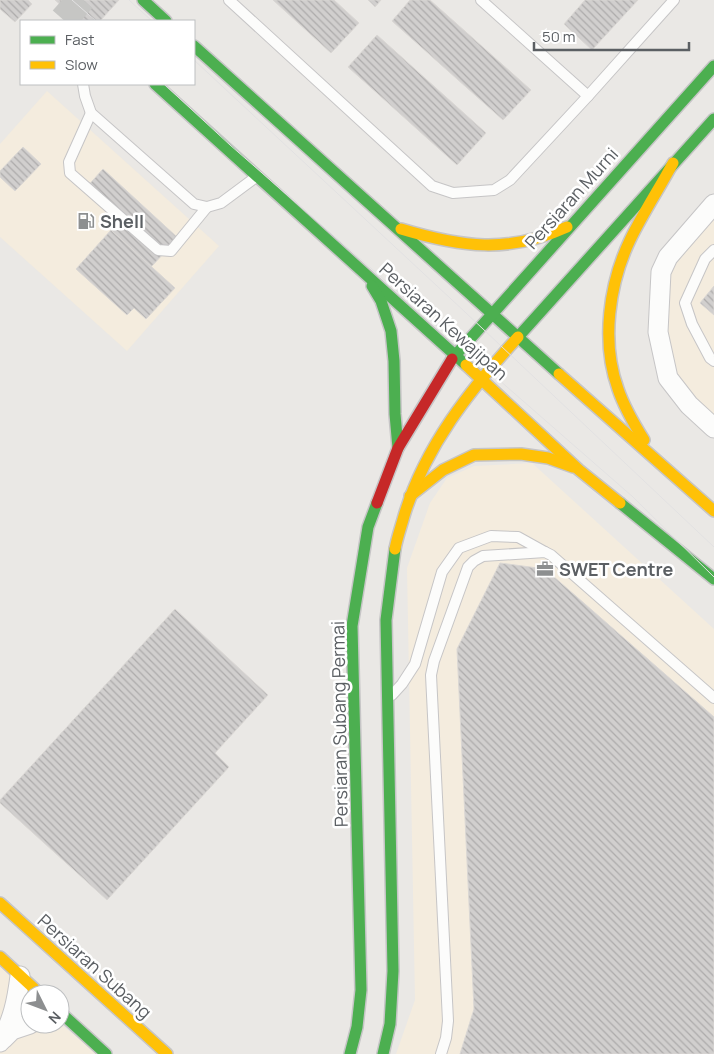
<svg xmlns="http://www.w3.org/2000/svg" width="714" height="1054" viewBox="0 0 714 1054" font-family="Manrope,sans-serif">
	<defs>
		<pattern id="building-back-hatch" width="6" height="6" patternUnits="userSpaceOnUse" patternTransform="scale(1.25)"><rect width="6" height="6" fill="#d1cfce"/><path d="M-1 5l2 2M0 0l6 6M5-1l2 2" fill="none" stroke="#adabab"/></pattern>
	</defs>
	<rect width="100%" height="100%" fill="#eae8e5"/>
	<!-- commercial -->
	<g fill="#f4ecde">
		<path d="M 47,91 L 219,246 L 127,351 L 0,237 L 0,144 Z"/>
		<path d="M 714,215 L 714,416 L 696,400 L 675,374 L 668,332 L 669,273 L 677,257 Z"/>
		<path d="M 532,463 L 714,629 L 714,1054 L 396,1054 L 415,1000 L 407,568 L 430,503 L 447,478 L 474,466 Z"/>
		<path d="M 0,966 L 30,994 L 30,1024 L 60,1024 L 99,1054 L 0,1054 Z"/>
	</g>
	<!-- building -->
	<g fill="url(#building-back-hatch)" stroke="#dad7d4">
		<path d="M 0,0 L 28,0 L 32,4 L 15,22 L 0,9 Z"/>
		<path d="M 55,0 L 119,0 L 100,21 L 79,21 Z"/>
		<path d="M 273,0 L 334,0 L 359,23 L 331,53 Z"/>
		<path d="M 368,0 L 381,0 L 375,7 Z"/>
		<path d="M 410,0 L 430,0 L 531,90 L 503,120 L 392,21 Z"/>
		<path d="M 585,0 L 638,0 L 592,50 L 564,24 Z"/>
		<path d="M 377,35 L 486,133 L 457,165 L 348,67 Z"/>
		<path d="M 23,147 L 41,164 L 15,191 L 0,177 L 0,171 Z"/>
		<path d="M 103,169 L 178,238 L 151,267 L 111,230 L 119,221 L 85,189 Z"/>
		<path d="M 111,230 L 175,288 L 146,319 L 134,308 L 127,315 L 76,269 Z"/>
		<path d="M 714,286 L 714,315 L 700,303 Z"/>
		<path d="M 500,563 L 545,569 L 714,717 L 714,1054 L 460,1054 L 474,1009 L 457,649 Z"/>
		<path d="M 175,609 L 268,695 L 215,753 L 229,767 L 107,900 L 0,803 L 0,800 Z"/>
	</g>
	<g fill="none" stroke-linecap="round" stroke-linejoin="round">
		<!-- primary-tunnel -->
		<path stroke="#c6c6c4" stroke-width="28" stroke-dasharray="28 14" stroke-linecap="butt" d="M 62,0 L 86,21"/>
		<!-- lane casing -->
		<g stroke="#c6c5c6" stroke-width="12">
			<g id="lane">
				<path d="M 229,0 L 432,186 L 453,193 L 494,190 L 510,180 L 588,96 L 674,0"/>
				<path d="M 481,0 L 588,96"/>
				<path d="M 83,84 L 85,96 L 91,113 L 194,204 L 207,207 L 221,203 L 256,177"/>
				<path d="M 91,113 L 69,162 L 70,173 L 158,250 L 171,251 L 207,207"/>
				<path d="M 714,250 L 705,259 L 685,303 L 692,324 L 710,358 L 714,361"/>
				<path d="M 392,695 L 402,684 L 415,664 L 442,572 L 459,548 L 491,536 L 518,537 L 545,552"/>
				<path d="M 441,1054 L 446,1038 L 448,1021 L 431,675 L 434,661 L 468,567 L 474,561 L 483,556 L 545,552 L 551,555 L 714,698"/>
			</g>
		</g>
		<!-- street casing -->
		<g stroke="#c6c5c6" stroke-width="21">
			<g id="street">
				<path d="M 714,204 L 668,257 L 661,272 L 658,332 L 668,378 L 689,405 L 714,428"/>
				<path d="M 3,1039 L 12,1030 L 30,1024"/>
				<path d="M 0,1042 C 13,1021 17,1000 20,976"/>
			</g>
		</g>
		<!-- fast casing -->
		<g stroke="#c6c5c6" stroke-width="14">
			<g id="fast">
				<path d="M 143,0 L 166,21"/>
				<path d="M 194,46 L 559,374"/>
				<path d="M 155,84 L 466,365"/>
				<path d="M 372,286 L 381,301 L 391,331 L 394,361 L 395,414 L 398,448"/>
				<path d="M 518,337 L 714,119"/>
				<path d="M 452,359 L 714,66"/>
				<path d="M 620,503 L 714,579"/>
				<path d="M 60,1012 L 106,1054"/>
				<path d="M 350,1054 L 357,1027 L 361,990 L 352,626 L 368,527 L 377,503"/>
				<path d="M 383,1054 L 390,1024 L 393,971 L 386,620 L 395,549"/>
			</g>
		</g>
		<!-- slow casing -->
		<g stroke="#c6c5c6" stroke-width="14">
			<g id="slow">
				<path d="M 401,229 C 461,247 508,254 567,227"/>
				<path d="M 466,365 L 579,470 L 620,503"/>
				<path d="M 559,374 L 714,511"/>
				<path d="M 644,440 C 634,424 624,407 618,389 C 601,342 609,284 630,240 C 643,213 659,189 673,163"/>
				<path d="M 410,496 L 443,470 L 474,455 L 521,454 L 548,458 L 573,467"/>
				<path d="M 395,549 C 397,538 401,527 404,516 C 425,446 470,390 518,337"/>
				<path d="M 0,903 L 167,1054"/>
				<path d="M 0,957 L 40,994"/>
			</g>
		</g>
		<!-- jam casing -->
		<g stroke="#c6c5c6" stroke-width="14">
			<path id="jam" d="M 377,503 L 398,448 L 452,359"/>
		</g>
		<!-- lane -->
		<use href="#lane" stroke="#fcfcfb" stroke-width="10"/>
		<!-- street -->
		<use href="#street" stroke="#fcfcfb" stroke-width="19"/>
		<!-- fast -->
		<use href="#fast" stroke="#4caf50" stroke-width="11"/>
		<!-- slow -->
		<use href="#slow" stroke="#ffc107" stroke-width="11"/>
		<!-- jam -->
		<use href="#jam" stroke="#c62828" stroke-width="11"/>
		<!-- tram -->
		<g stroke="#e2e1e2" stroke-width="1">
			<path d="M 72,0 L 96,21"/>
			<path d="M 129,0 L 152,21"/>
			<path d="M 194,60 L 465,312 L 714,547"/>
			<path d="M 164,84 L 230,145 L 633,497 L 714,577"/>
		</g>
	</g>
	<!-- icons -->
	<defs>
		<g id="fuel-bare" transform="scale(1.35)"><path d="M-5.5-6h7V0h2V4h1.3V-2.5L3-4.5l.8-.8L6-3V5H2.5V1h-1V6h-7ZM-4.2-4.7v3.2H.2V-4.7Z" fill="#8d8f90" stroke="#fff" stroke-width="2.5" paint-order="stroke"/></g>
		<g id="office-bare" transform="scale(1.35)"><path d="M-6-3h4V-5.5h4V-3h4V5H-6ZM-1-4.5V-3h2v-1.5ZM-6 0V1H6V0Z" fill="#8d8f90" stroke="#fff" stroke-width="2.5" paint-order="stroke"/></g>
	</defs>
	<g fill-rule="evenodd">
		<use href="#fuel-bare" x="86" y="221"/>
		<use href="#office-bare" x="545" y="569"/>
	</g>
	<g text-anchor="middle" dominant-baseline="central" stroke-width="5" stroke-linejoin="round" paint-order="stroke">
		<!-- street labels -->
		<g font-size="18" fill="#5b5f63" stroke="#fff">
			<text transform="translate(571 198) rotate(-48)">Persiaran Murni</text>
			<text transform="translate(444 321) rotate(42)">Persiaran Kewajipan</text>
			<text transform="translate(339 724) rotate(-91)">Persiaran Subang Permai</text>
			<text transform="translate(95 966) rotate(42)">Persiaran Subang</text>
		</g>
		<!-- poi labels -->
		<g font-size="18" font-weight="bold" fill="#5b5f63" stroke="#fff" text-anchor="start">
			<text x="100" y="221">Shell</text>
			<text x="559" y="569">SWET Centre</text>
		</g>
	</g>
	<!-- legend -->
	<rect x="20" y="20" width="175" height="65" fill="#ffffff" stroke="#bdbfc1"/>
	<rect x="30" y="36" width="25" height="8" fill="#4caf50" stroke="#bdbfc1"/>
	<text x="65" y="45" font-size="15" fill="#5b5f63">Fast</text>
	<rect x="30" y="61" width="25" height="8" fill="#ffc107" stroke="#bdbfc1"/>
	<text x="65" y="70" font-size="15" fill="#5b5f63">Slow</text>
	<!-- north arrow -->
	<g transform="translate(45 1009) rotate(132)"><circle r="24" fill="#ffffff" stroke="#bdbfc1"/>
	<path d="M0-4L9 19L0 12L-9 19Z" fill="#8d8f90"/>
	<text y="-8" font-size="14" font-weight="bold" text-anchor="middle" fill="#5b5f63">N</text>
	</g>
	<!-- scale -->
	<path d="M534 42v8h155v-8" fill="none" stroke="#5b5f63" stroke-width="2.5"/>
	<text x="542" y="42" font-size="15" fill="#5b5f63" stroke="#ffffff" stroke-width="4" paint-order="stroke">50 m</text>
</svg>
